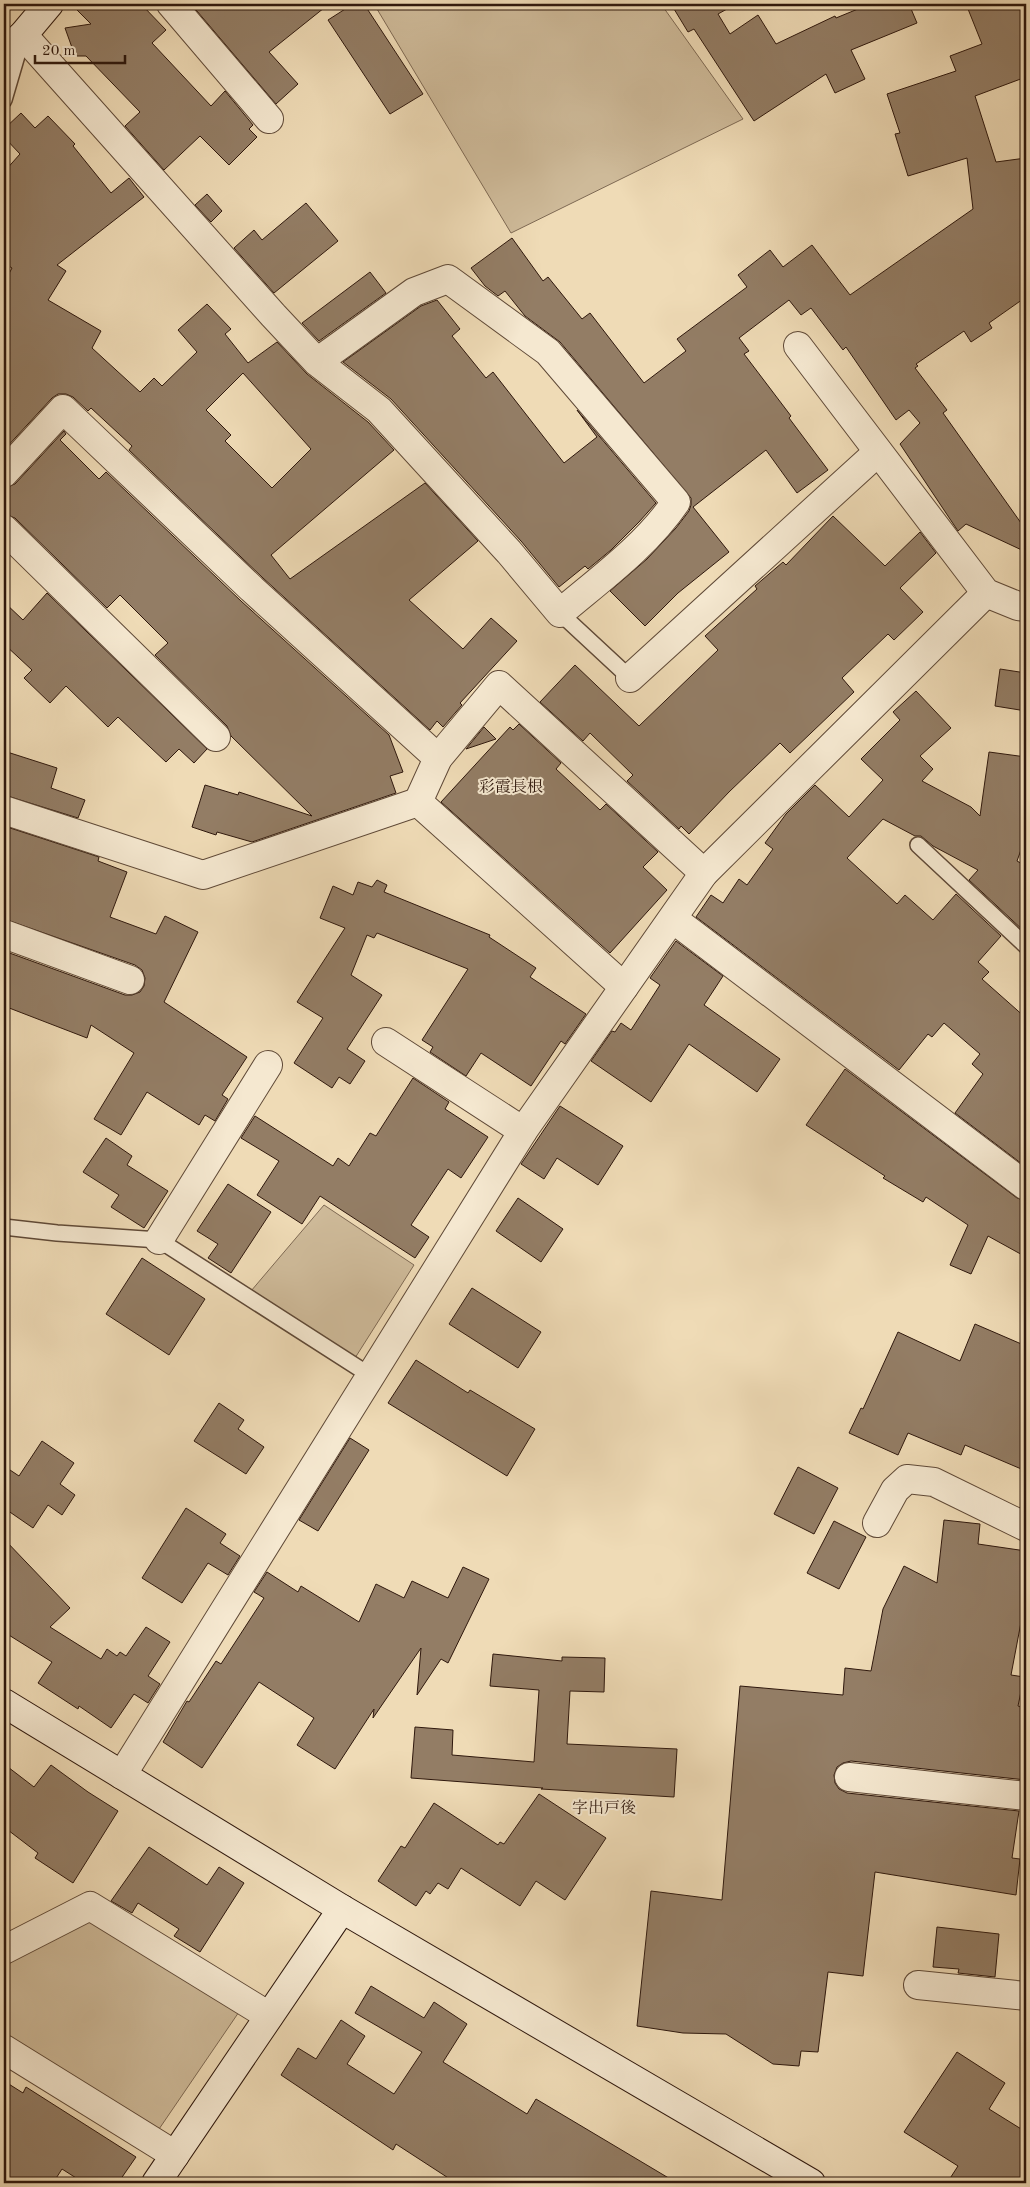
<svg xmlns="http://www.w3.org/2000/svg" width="1030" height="2187" viewBox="0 0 1030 2187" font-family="'Old Standard TT','Noto Serif JP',serif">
	<rect width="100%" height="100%" fill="#efdbb6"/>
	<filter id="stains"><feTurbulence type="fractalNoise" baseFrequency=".004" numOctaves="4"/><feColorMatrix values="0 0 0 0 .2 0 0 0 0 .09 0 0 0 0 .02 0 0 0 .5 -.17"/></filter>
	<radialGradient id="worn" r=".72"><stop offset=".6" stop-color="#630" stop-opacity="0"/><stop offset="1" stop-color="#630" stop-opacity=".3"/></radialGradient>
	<!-- green -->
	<g fill="#ceba99" stroke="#7e6953">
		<path d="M 374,4 L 661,4 L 743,119 L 511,233 Z"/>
		<path d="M 324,1205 L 414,1265 L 355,1358 L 251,1291 Z"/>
		<path d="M 90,1914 L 241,2009 L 157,2132 L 4,2041 L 4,1959 Z"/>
	</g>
	<!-- building -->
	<g fill="#937d65" stroke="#2f180d" fill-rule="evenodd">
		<path d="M 71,4 L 141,4 L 166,30 L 152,43 L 211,106 L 225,91 L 253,125 L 249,129 L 257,137 L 229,165 L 200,136 L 164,170 L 125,126 L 140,112 L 86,56 L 75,56 L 65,28 L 91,24 Z"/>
		<path d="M 191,4 L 329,4 L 269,52 L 298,84 L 276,104 Z"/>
		<path d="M 353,4 L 364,4 L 423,94 L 390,114 L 328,20 Z"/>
		<path d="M 671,4 L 736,4 L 718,14 L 730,34 L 758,15 L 776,44 L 835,16 L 836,18 L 870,4 L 909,4 L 917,23 L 851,50 L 865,79 L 835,93 L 826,74 L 754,121 L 694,29 L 688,32 Z"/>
		<path d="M 966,4 L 1026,4 L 1026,77 L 975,96 L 996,162 L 1026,158 L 1026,297 L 989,323 L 992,328 L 971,342 L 964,331 L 916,364 L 918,366 L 915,368 L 947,410 L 943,413 L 1026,530 L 1026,552 L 966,524 L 958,531 L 900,444 L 920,423 L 909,410 L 896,420 L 846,347 L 843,350 L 811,308 L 801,315 L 789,300 L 739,338 L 749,351 L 744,354 L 791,416 L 789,418 L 828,470 L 797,493 L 766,450 L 693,507 L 729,552 L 678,593 L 645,626 L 610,591 L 647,559 L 676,528 L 689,511 L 691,505 L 691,498 L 560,342 L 525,316 L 505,291 L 498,296 L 485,286 L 471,268 L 512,238 L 543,281 L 548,277 L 582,319 L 590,313 L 644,383 L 686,351 L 677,339 L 747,287 L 738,275 L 770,250 L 783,267 L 812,245 L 850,295 L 973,209 L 967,158 L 908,176 L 895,134 L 900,133 L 887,94 L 956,71 L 950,56 L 982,44 Z"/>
		<path d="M 21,113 L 35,128 L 48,116 L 75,144 L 73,146 L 111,193 L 129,178 L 144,197 L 57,265 L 66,271 L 48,300 L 101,331 L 92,348 L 140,392 L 154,378 L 162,386 L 197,352 L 178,330 L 207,304 L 231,329 L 225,334 L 248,363 L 277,342 L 307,374 L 368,422 L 394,450 L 271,555 L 290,579 L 425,483 L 478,541 L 409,600 L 463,649 L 491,618 L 517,641 L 460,703 L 462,705 L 443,727 L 437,721 L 430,730 L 263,578 L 129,450 L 132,446 L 91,408 L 88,411 L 73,397 L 66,394 L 58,394 L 52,398 L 4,450 L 4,283 L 12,268 L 4,263 L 4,172 L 20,154 L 4,137 L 4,129 ZM 243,373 L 311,449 L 272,488 L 225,441 L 231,435 L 206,410 Z"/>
		<path d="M 207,194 L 222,211 L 211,222 L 195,205 Z"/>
		<path d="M 306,203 L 338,241 L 274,293 L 234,248 L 254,230 L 262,240 Z"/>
		<path d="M 370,272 L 386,293 L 319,341 L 302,323 Z"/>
		<path d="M 437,300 L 460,329 L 452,336 L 486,378 L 493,372 L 564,463 L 597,437 L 577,410 L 656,503 L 639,522 L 611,550 L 588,569 L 585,566 L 559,587 L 521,541 L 391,399 L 343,362 L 421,306 Z"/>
		<path d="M 64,431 L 66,434 L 60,440 L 99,479 L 106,472 L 241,601 L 389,735 L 403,772 L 390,776 L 396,793 L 252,842 L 217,832 L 216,835 L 192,827 L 205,785 L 238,795 L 239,792 L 312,816 L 231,736 L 227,726 L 155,655 L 168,643 L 120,595 L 107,608 L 15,518 L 4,514 L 4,488 L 15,484 Z"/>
		<path d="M 833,516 L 885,566 L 920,532 L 936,553 L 900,588 L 923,612 L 894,640 L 888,634 L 842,678 L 854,692 L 790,753 L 780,743 L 729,792 L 689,834 L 681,826 L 679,829 L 627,781 L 633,775 L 590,733 L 583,741 L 540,702 L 575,665 L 639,726 L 718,650 L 705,636 L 757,589 L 755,586 L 783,562 L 786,565 Z"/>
		<path d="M 47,593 L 207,749 L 194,763 L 179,749 L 166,762 L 118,717 L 108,727 L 66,686 L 50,703 L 24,678 L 32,670 L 4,644 L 4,602 L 23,620 Z"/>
		<path d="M 1000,669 L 1026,673 L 1026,711 L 995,706 Z"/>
		<path d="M 916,691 L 951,728 L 920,756 L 933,769 L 922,781 L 971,807 L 980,816 L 989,752 L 1026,757 L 1026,836 L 1017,861 L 1026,866 L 1026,933 L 969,880 L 978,870 L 933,846 L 921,836 L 915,836 L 883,819 L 847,858 L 897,904 L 905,895 L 933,920 L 956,894 L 1001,936 L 978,962 L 989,972 L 982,979 L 1026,1018 L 1026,1167 L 955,1113 L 983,1074 L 972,1064 L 980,1054 L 944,1023 L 932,1037 L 928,1034 L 899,1070 L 696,917 L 711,895 L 723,903 L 739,879 L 747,885 L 773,849 L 765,843 L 786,814 L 815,785 L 849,817 L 883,780 L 861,759 L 900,720 L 893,712 Z"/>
		<path d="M 519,724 L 561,763 L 556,769 L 600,810 L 606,804 L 658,852 L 643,867 L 667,890 L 610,953 L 441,802 L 510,727 L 513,730 Z"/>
		<path d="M 484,727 L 496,739 L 466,749 Z"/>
		<path d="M 4,751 L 57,768 L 51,788 L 85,800 L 78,818 L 4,795 Z"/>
		<path d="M 4,826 L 99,857 L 98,861 L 127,872 L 110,917 L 156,934 L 165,916 L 198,932 L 164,1002 L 247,1057 L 222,1095 L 228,1099 L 215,1121 L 205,1115 L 199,1125 L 147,1092 L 121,1135 L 94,1119 L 134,1053 L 91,1025 L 87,1038 L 4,1006 L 4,951 L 125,995 L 132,995 L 140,992 L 144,986 L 145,978 L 142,970 L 135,965 L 4,919 Z"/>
		<path d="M 377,880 L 387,885 L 384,892 L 490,935 L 489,937 L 536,968 L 530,977 L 586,1014 L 565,1044 L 561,1041 L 531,1086 L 481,1053 L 466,1076 L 430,1052 L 433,1047 L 422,1040 L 468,969 L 377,933 L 374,938 L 367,935 L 351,975 L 382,995 L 347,1049 L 365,1061 L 350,1084 L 339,1077 L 332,1088 L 294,1063 L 323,1018 L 297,1002 L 345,928 L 320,918 L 333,886 L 353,895 L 358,882 L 372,887 Z"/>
		<path d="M 676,941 L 723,976 L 704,1005 L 780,1059 L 757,1092 L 689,1044 L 651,1102 L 591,1061 L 612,1031 L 615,1032 L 621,1023 L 631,1030 L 660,985 L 650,978 Z"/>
		<path d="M 845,1069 L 1017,1198 L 1026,1201 L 1026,1257 L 988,1236 L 971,1274 L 950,1265 L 968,1225 L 926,1197 L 923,1202 L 883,1178 L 885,1176 L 806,1125 Z"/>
		<path d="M 413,1078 L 449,1102 L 445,1109 L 488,1137 L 461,1178 L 448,1169 L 411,1225 L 429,1237 L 415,1258 L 320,1196 L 302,1224 L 257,1195 L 279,1161 L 241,1138 L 255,1116 L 333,1166 L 338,1158 L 349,1166 L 370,1133 L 376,1136 Z"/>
		<path d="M 560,1106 L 623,1146 L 598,1185 L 557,1158 L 544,1179 L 521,1164 Z"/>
		<path d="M 106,1138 L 132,1156 L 127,1165 L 168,1191 L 144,1228 L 111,1207 L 119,1195 L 83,1172 Z"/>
		<path d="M 228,1184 L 271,1212 L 231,1273 L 208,1258 L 218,1244 L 197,1231 Z"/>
		<path d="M 518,1198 L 563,1229 L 541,1262 L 496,1231 Z"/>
		<path d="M 142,1258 L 205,1299 L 169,1355 L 106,1314 Z"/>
		<path d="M 472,1288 L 541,1332 L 518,1368 L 449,1324 Z"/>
		<path d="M 975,1324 L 1026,1346 L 1026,1471 L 965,1445 L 961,1455 L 908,1433 L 898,1455 L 849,1433 L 861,1408 L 863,1409 L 898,1332 L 960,1361 Z"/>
		<path d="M 416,1360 L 468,1393 L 470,1390 L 535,1429 L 507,1476 L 388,1403 Z"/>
		<path d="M 219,1403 L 244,1420 L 238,1429 L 264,1447 L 246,1474 L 194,1441 Z"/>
		<path d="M 350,1438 L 369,1450 L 318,1531 L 299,1520 Z"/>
		<path d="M 42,1441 L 74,1463 L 60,1484 L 75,1495 L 62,1515 L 48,1505 L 33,1528 L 4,1508 L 4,1466 L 19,1476 Z"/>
		<path d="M 798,1467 L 838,1488 L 814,1534 L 774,1514 Z"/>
		<path d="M 186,1508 L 226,1534 L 220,1543 L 240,1556 L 228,1575 L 208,1563 L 182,1603 L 142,1578 Z"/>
		<path d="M 944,1520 L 980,1524 L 978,1544 L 1026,1551 L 1026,1596 L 1011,1675 L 1024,1677 L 1018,1706 L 1026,1708 L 1026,1780 L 851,1761 L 843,1763 L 837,1767 L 834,1775 L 835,1783 L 839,1789 L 847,1793 L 1019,1811 L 1012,1858 L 1020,1859 L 1016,1895 L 875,1872 L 863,1976 L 828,1972 L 818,2052 L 801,2051 L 799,2066 L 773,2064 L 726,2034 L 683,2033 L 637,2026 L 651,1891 L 722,1900 L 740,1686 L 843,1695 L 845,1668 L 871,1671 L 883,1609 L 904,1566 L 937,1583 Z"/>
		<path d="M 834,1521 L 866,1537 L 839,1589 L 807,1573 Z"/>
		<path d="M 4,1539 L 70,1608 L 50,1627 L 101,1659 L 107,1649 L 117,1656 L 120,1652 L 126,1656 L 146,1627 L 170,1642 L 148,1676 L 160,1684 L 148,1703 L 134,1694 L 111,1728 L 79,1706 L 78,1709 L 38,1683 L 52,1662 L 4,1632 Z"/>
		<path d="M 463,1567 L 489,1579 L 448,1663 L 441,1659 L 417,1695 L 421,1648 L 373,1718 L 374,1709 L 335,1769 L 297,1745 L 314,1718 L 259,1682 L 202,1768 L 163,1742 L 187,1701 L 189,1702 L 216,1661 L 221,1664 L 264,1598 L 254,1592 L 267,1572 L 298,1592 L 301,1586 L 359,1622 L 376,1584 L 404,1598 L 412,1581 L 448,1598 Z"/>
		<path d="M 493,1654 L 562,1661 L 562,1657 L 605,1658 L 604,1692 L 570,1691 L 567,1744 L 677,1749 L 674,1797 L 541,1789 L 543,1788 L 411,1778 L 415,1727 L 453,1730 L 452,1755 L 534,1762 L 539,1690 L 490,1686 Z"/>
		<path d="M 4,1764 L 34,1787 L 51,1765 L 88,1792 L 118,1811 L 73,1883 L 35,1858 L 38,1853 L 4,1827 Z"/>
		<path d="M 539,1794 L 606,1838 L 565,1900 L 536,1881 L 520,1906 L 461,1868 L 448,1889 L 438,1883 L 430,1894 L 426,1891 L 416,1906 L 378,1881 L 401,1846 L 405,1848 L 434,1803 L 498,1845 L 500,1842 L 504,1844 Z"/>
		<path d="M 149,1847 L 207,1885 L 219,1867 L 244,1883 L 200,1952 L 174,1936 L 179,1929 L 138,1903 L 132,1913 L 111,1901 Z"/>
		<path d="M 937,1927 L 999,1934 L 995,1977 L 958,1973 L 959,1969 L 933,1967 Z"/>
		<path d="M 371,1986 L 424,2018 L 434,2002 L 467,2024 L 443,2062 L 527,2114 L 536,2099 L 677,2183 L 456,2183 L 396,2144 L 393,2150 L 281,2075 L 298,2048 L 316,2059 L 341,2020 L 365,2036 L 347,2064 L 394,2094 L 422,2052 L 355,2013 Z"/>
		<path d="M 957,2052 L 1005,2083 L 989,2109 L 1026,2132 L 1026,2183 L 947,2183 L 958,2166 L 904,2132 Z"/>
		<path d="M 4,2081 L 23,2093 L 26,2087 L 136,2157 L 118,2183 L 84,2183 L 62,2169 L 53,2183 L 4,2183 Z"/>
	</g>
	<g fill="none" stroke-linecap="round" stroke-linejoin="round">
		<!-- lane casing -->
		<g stroke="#5f4937" stroke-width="18">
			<g id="lane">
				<path d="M 4,100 L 21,42"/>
				<path d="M 560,613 L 630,678"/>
				<path d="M 918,845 L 1026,946"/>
				<path d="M 4,1227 L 57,1233 L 159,1240 L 371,1376"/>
			</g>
		</g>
		<!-- street casing -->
		<g stroke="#5f4937" stroke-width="30">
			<g id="street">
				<path d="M 171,4 L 269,119"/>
				<path d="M 23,35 L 273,315 L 317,362 L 379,410 L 509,552 L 560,613 C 600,579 646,546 676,502 L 548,352 L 448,279 L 414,292 L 317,362"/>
				<path d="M 798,346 L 986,593 L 1018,606 L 1026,607"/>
				<path d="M 4,473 L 63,409 L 252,589 L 438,758"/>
				<path d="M 4,529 L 216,737"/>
				<path d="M 630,678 L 878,452"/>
				<path d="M 4,810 L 203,875 L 418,802"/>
				<path d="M 673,919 L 1026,1186"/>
				<path d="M 4,934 L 130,980"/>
				<path d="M 624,987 L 418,802 L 438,758 L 499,685 L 704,873"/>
				<path d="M 386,1042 L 523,1131"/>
				<path d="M 159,1240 L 268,1065"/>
				<path d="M 877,1523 L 895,1490 L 907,1479 L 934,1482 L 1026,1527"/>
				<path d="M 122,1775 L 523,1131 L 704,873 L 986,593"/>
				<path d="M 849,1777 L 1026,1796"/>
				<path d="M 4,1950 L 90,1906 L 269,2016"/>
				<path d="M 918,1985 L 1026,1996"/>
				<path d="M 4,2049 L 175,2155"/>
			</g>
		</g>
		<!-- secondary casing -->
		<g stroke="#2f180d" stroke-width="30">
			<g id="secondary">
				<path d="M 4,52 L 23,35 L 49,4"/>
				<path d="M 4,1703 L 342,1909 L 811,2183"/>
				<path d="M 156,2183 L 342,1909"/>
			</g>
		</g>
		<!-- lane -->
		<use href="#lane" stroke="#f5e8d0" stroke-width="15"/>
		<!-- street -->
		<use href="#street" stroke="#f5e8d0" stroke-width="28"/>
		<!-- secondary -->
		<use href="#secondary" stroke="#f5e8d0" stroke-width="28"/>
	</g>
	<g text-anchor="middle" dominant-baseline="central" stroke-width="4" stroke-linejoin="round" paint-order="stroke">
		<!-- quarter labels -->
		<g font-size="16" fill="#2f180d" stroke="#f5e8d0">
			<text x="511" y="788">彩霞長根</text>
			<text x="604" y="1809">字出戸後</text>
		</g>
	</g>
	<!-- margin -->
	<rect width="1030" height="2187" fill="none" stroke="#efdbb6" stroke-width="20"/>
	<rect x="5" y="5" width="1020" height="2177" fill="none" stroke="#2f180d" stroke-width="2.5"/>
	<rect x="10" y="10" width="1010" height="2167" fill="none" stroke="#2f180d"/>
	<!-- scale -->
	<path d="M35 55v8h90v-8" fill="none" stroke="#2f180d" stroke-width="2.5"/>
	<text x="42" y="55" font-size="15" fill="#2f180d" stroke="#f5e8d0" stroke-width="4" paint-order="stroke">20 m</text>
	<rect width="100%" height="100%" filter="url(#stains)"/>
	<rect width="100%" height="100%" fill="url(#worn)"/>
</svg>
